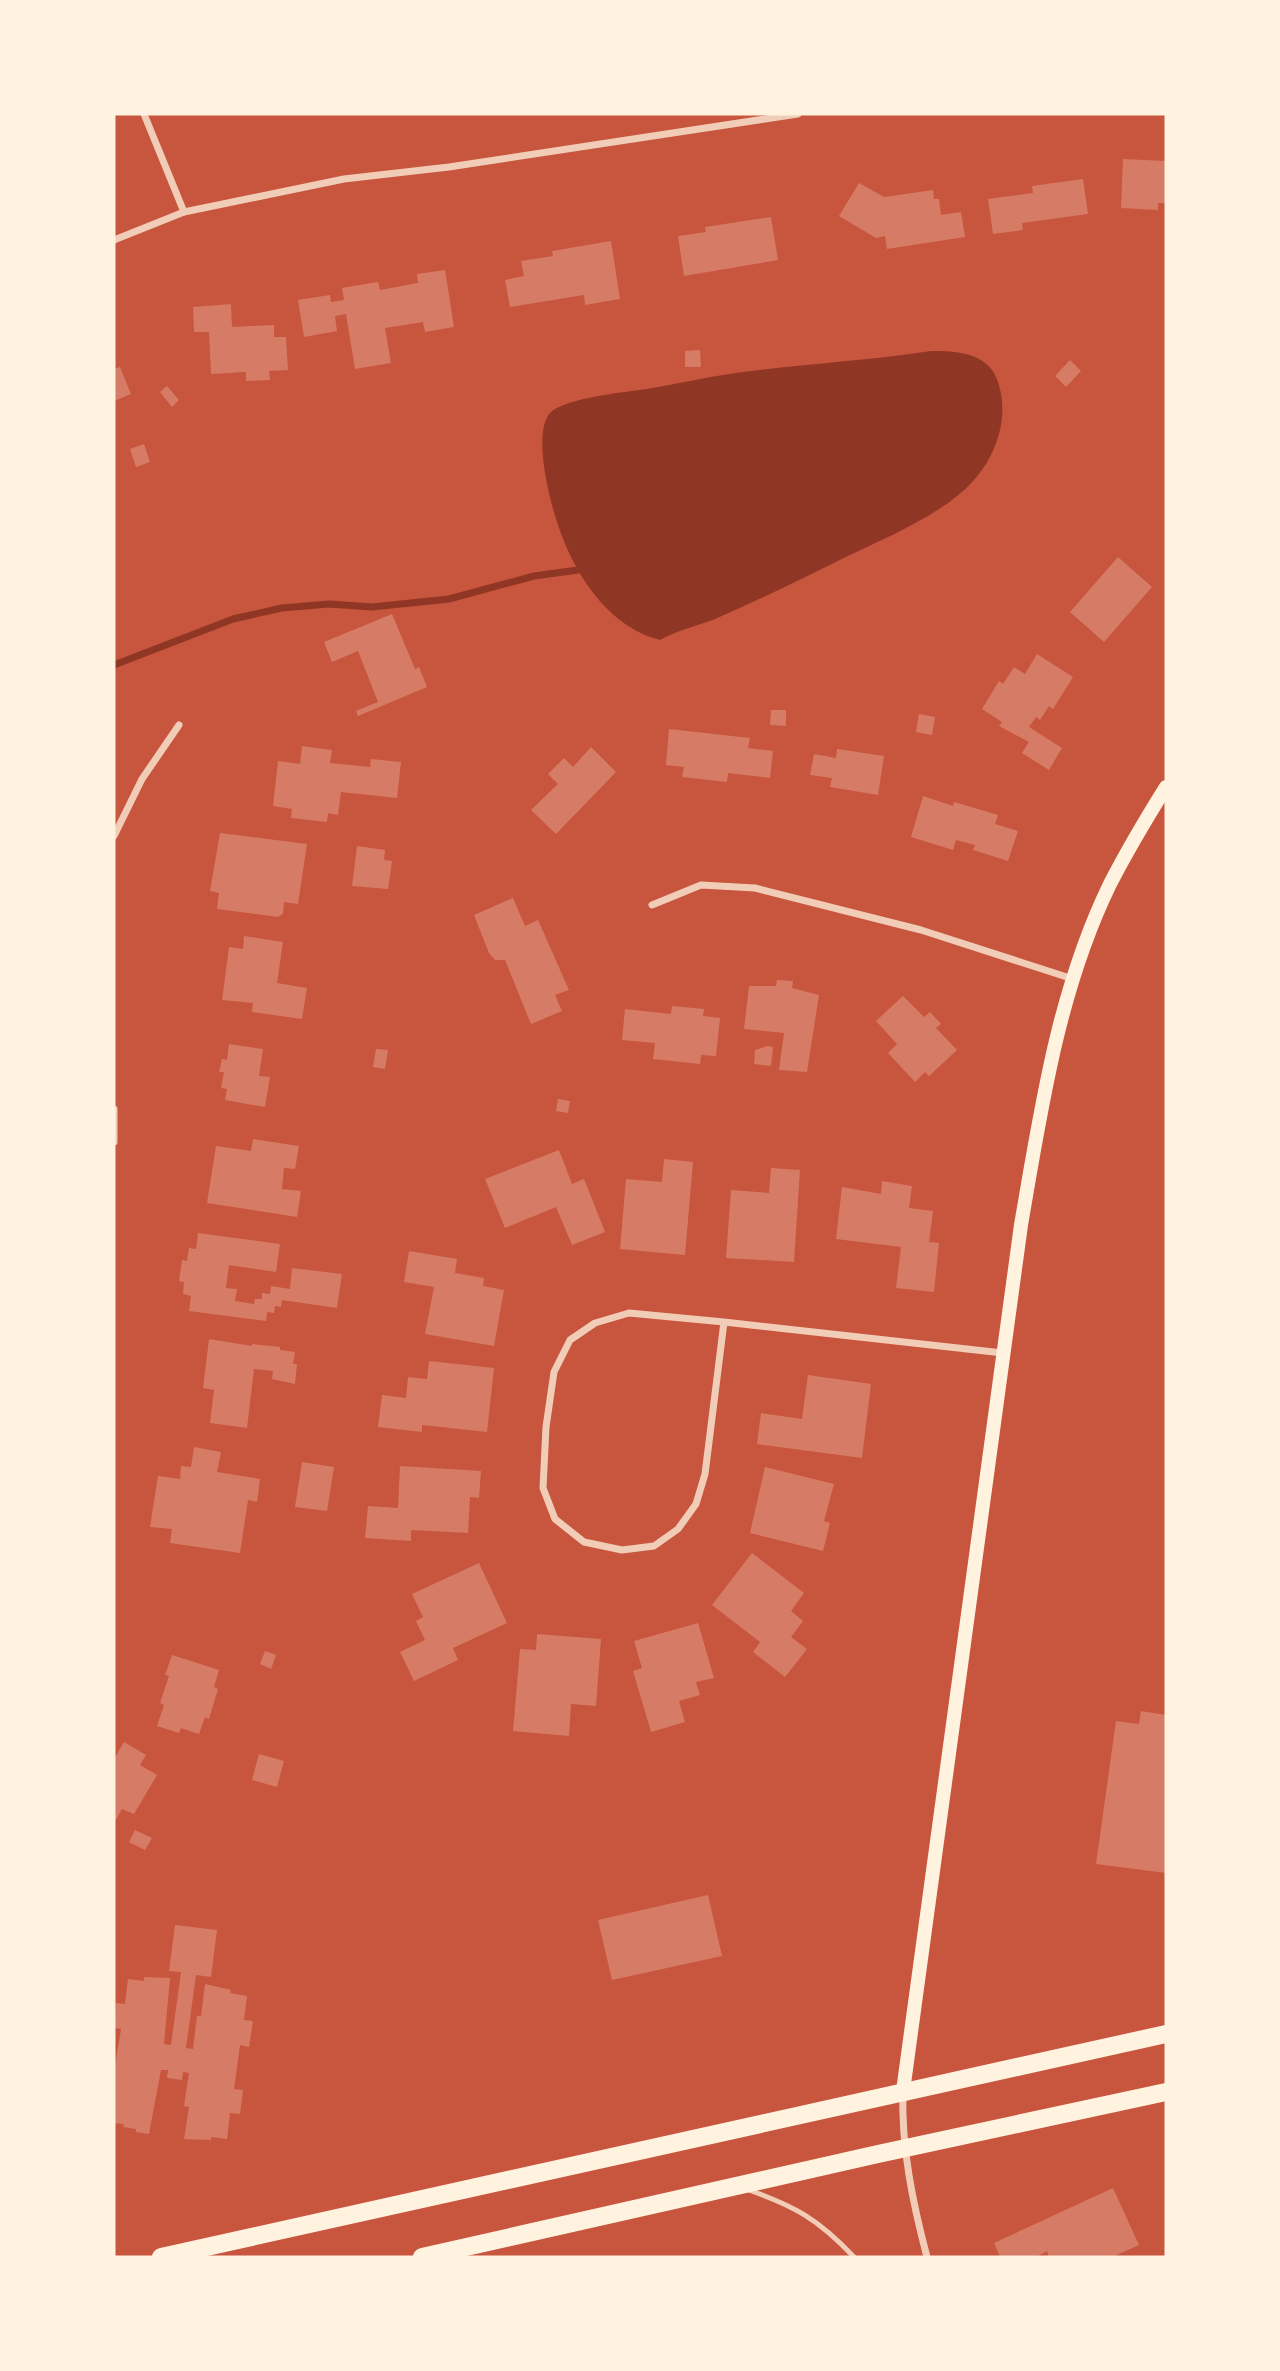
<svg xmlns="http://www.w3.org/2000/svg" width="1280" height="2371" viewBox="0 0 1280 2371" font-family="'PT Sans Narrow',sans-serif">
	<rect width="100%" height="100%" fill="#c8553d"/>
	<!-- water -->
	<path fill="#8f3625" d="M 931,351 C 955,351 985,352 996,377 C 1011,412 998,454 973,481 C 946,512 888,537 850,555 C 806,577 761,599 715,619 C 697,626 678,630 660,640 C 612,628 579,581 562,536 C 552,511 531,435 550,413 C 564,398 626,392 647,389 C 677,384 706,377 736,373 C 801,364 866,361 931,351 Z"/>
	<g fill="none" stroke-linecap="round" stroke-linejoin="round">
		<!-- stream -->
		<path stroke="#8f3625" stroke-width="7" d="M 114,665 L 233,619 L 282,608 L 329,604 L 372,607 L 449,599 L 534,576 L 578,570 L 585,567"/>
	</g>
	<!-- building -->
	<g fill="#d67c66">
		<path d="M 1123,159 L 1166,161 L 1166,203 L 1158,203 L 1158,210 L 1121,208 Z"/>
		<path d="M 1083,179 L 1088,214 L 1022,223 L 1023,230 L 993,234 L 988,199 L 1033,193 L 1032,186 Z"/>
		<path d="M 859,183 L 884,197 L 933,190 L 934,199 L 939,199 L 941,215 L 961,212 L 965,237 L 887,249 L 885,236 L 876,238 L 839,216 Z"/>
		<path d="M 771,217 L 778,260 L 684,276 L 678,236 L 706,232 L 705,227 Z"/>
		<path d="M 611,241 L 620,299 L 585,305 L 584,295 L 510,307 L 505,280 L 524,276 L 521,261 L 553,256 L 552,251 Z"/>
		<path d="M 445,270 L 454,327 L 425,332 L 423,322 L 385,328 L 391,363 L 355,369 L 346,314 L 335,316 L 337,331 L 304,337 L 298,300 L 330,295 L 331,302 L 344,300 L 342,288 L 378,282 L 380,290 L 418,283 L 417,274 Z"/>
		<path d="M 231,304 L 232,327 L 274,325 L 274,337 L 286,337 L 288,370 L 269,371 L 270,380 L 246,381 L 246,372 L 211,374 L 209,332 L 194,332 L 193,307 Z"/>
		<path d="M 700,350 L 701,367 L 685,367 L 685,351 Z"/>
		<path d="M 1070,360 L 1081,371 L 1066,387 L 1055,376 Z"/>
		<path d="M 120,367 L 131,394 L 114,401 L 114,369 Z"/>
		<path d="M 167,386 L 179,400 L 172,407 L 160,392 Z"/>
		<path d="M 144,444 L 150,462 L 136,467 L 130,449 Z"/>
		<path d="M 1118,557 L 1152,587 L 1104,642 L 1070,612 Z"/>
		<path d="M 392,614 L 415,669 L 419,667 L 427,687 L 358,716 L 356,711 L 378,702 L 358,651 L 332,662 L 324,642 Z"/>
		<path d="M 1037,654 L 1073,677 L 1053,709 L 1049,706 L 1040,720 L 1036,717 L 1029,727 L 1062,748 L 1049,770 L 1022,753 L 1029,742 L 999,726 L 1002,722 L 982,709 L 999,681 L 1003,684 L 1014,667 L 1025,674 Z"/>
		<path d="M 771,710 L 786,710 L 786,726 L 770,725 Z"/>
		<path d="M 919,714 L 935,717 L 932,735 L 916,732 Z"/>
		<path d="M 669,729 L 750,738 L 748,748 L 773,751 L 770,778 L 728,773 L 727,782 L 682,777 L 684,767 L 666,765 Z"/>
		<path d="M 302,746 L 332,750 L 330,763 L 370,767 L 371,759 L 401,762 L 397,798 L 341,792 L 338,815 L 328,813 L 327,822 L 291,818 L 292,809 L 273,806 L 278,761 L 300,764 Z"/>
		<path d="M 591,747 L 616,772 L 556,834 L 531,810 L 558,784 L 548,774 L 564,758 L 573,767 Z"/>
		<path d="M 837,749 L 884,756 L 878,795 L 830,787 L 832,778 L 810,775 L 814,754 L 836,758 Z"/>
		<path d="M 923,796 L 953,806 L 954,802 L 998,815 L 995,824 L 1018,831 L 1008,861 L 973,850 L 975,845 L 956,840 L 953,850 L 911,837 Z"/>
		<path d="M 220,833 L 307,844 L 298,904 L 284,902 L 283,914 L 278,917 L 217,909 L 219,893 L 210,891 Z"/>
		<path d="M 357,846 L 385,850 L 384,860 L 392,861 L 388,889 L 352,886 Z"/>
		<path d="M 513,898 L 525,926 L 538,920 L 569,990 L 555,995 L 562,1011 L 531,1024 L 505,960 L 495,960 L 489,953 L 474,915 Z"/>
		<path d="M 244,936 L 283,942 L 277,983 L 307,988 L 302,1019 L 252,1012 L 253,1003 L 222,1000 L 229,947 L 243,949 Z"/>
		<path d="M 777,980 L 793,981 L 792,988 L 819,995 L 807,1072 L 779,1070 L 784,1033 L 744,1029 L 749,986 L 776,986 Z"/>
		<path d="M 903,996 L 924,1017 L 930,1012 L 941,1024 L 936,1028 L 957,1050 L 929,1076 L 925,1072 L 915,1082 L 888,1053 L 897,1044 L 876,1021 Z"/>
		<path d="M 672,1006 L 704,1009 L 703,1016 L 720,1018 L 716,1056 L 701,1055 L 700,1064 L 653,1059 L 655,1043 L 622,1040 L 625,1009 L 671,1014 Z"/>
		<path d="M 229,1044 L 263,1049 L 259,1076 L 270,1077 L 265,1107 L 225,1100 L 227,1089 L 221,1088 L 224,1072 L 219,1072 L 222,1059 L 227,1060 Z"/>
		<path d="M 768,1046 L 773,1047 L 771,1066 L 754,1064 L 755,1050 Z"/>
		<path d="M 376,1049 L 388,1050 L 385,1069 L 373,1067 Z"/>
		<path d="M 558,1099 L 570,1101 L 568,1113 L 556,1111 Z"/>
		<path d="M 253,1139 L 299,1146 L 295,1169 L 284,1168 L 282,1189 L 301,1191 L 297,1217 L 207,1203 L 216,1146 L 251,1151 Z"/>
		<path d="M 559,1150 L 572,1184 L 584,1179 L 605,1232 L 572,1245 L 556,1207 L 505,1228 L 485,1179 Z"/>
		<path d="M 664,1159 L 693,1162 L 685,1255 L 620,1249 L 626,1179 L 662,1182 Z"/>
		<path d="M 771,1168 L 800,1170 L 794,1262 L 726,1258 L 731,1190 L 769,1193 Z"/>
		<path d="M 882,1181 L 912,1186 L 909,1208 L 933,1211 L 929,1242 L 939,1243 L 934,1292 L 896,1288 L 901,1247 L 836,1239 L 842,1187 L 881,1194 Z"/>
		<path d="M 198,1233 L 280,1244 L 276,1272 L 229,1265 L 226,1288 L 237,1289 L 235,1301 L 254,1304 L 255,1299 L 262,1299 L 262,1293 L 270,1294 L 271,1286 L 290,1289 L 292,1268 L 342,1274 L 337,1308 L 282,1300 L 281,1307 L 275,1306 L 274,1313 L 267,1312 L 266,1321 L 189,1311 L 191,1296 L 183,1294 L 184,1282 L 179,1281 L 182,1260 L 187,1261 L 189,1248 L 196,1249 Z"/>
		<path d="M 409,1251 L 457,1259 L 455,1273 L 484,1278 L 483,1286 L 504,1290 L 494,1346 L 425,1334 L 434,1287 L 404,1282 Z"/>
		<path d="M 209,1339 L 252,1346 L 252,1344 L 280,1347 L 280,1350 L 295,1352 L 293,1364 L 297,1364 L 295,1384 L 272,1379 L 273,1371 L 254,1369 L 247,1428 L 210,1423 L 214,1390 L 203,1388 Z"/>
		<path d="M 429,1361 L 494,1368 L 487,1432 L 422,1425 L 422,1432 L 378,1427 L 382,1395 L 406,1398 L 408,1377 L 427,1379 Z"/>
		<path d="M 808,1375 L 871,1384 L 862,1458 L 757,1444 L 761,1413 L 802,1419 Z"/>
		<path d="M 194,1447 L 221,1452 L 217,1472 L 260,1479 L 257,1502 L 248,1500 L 240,1553 L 170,1543 L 172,1529 L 150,1527 L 158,1476 L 180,1479 L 181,1466 L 191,1467 Z"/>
		<path d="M 302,1462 L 334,1467 L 327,1511 L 295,1507 Z"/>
		<path d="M 400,1466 L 481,1471 L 479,1498 L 470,1497 L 468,1533 L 411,1530 L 411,1541 L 365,1538 L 368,1506 L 398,1508 Z"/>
		<path d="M 765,1467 L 834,1484 L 824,1521 L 830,1523 L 823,1551 L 750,1533 Z"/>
		<path d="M 752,1553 L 804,1593 L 791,1611 L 803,1621 L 791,1637 L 807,1649 L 785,1677 L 753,1652 L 760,1642 L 712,1605 Z"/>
		<path d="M 479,1563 L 507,1623 L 453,1648 L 458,1660 L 414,1681 L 400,1652 L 425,1640 L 416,1621 L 423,1617 L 412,1594 Z"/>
		<path d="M 698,1623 L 714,1678 L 696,1682 L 700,1695 L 679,1701 L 685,1722 L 651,1732 L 633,1671 L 642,1668 L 634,1641 Z"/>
		<path d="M 537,1634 L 601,1639 L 596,1706 L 571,1704 L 569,1736 L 513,1731 L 520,1649 L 536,1650 Z"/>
		<path d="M 265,1651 L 276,1655 L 271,1669 L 260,1664 Z"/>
		<path d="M 172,1655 L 219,1670 L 214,1687 L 218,1689 L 209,1719 L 205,1717 L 199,1734 L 181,1728 L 179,1733 L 157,1726 L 164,1705 L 160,1703 L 169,1676 L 165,1675 Z"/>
		<path d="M 1141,1711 L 1166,1715 L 1166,1873 L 1096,1864 L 1116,1721 L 1139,1724 Z"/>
		<path d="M 124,1742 L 146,1755 L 140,1765 L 157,1775 L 134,1814 L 122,1809 L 114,1823 L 114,1759 Z"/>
		<path d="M 259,1754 L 284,1761 L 277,1787 L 252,1780 Z"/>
		<path d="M 135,1830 L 152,1838 L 145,1850 L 129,1842 Z"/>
		<path d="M 708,1895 L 722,1956 L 612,1980 L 598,1920 Z"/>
		<path d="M 175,1925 L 217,1930 L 211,1977 L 196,1975 L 186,2048 L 193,2049 L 197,2016 L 201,2016 L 205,1984 L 231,1990 L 230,1993 L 247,1996 L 244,2020 L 253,2021 L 249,2047 L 240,2045 L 234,2089 L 243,2090 L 240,2114 L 230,2113 L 227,2139 L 211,2137 L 211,2140 L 184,2139 L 189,2107 L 184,2106 L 189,2073 L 183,2072 L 182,2080 L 167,2078 L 168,2070 L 161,2070 L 149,2134 L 136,2132 L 136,2129 L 123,2127 L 124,2124 L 114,2123 L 114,2072 L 121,2029 L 114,2028 L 116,2003 L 125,2004 L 128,1979 L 144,1981 L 144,1977 L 170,1978 L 164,2044 L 171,2045 L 181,1972 L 169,1971 Z"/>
		<path d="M 1113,2188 L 1139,2245 L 1112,2257 L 1049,2257 L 1047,2251 L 1036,2257 L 1000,2257 L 994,2243 Z"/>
	</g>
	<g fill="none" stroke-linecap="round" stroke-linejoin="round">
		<!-- service -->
		<path stroke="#f1ccb7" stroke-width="5" d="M 746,2189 C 795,2206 818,2219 854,2257"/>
		<!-- minor -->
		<g stroke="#f1ccb7" stroke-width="7">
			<path d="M 144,114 L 184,212"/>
			<path d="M 114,240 L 184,212 L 344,179 L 449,167 L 798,114"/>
			<path d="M 114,836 L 142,779 L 179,725"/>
			<path d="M 652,905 L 701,885 L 755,888 L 921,930 L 1073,979"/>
			<path d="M 114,1109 L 114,1142"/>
			<path d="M 724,1322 L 705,1474 L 696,1504 L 678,1529 L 654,1546 L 622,1550 L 584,1542 L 555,1519 L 543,1488 L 546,1427 L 554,1372 L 570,1340 L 595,1323 L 629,1313 L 724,1322 L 1003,1353"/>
			<path d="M 903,2092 C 901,2147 913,2204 927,2257"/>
		</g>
		<!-- secondary -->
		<path stroke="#fff3e0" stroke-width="14" d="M 903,2091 L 1021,1225 C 1041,1109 1058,991 1110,884 C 1127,851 1146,819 1166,787"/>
		<!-- primary -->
		<g stroke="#fff3e0" stroke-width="18">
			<path d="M 161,2257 L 1166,2034"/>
			<path d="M 422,2257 L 878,2154 L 1166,2092"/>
		</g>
	</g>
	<!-- border -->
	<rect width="1280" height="2371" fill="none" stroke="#fff3e0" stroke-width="231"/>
</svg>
